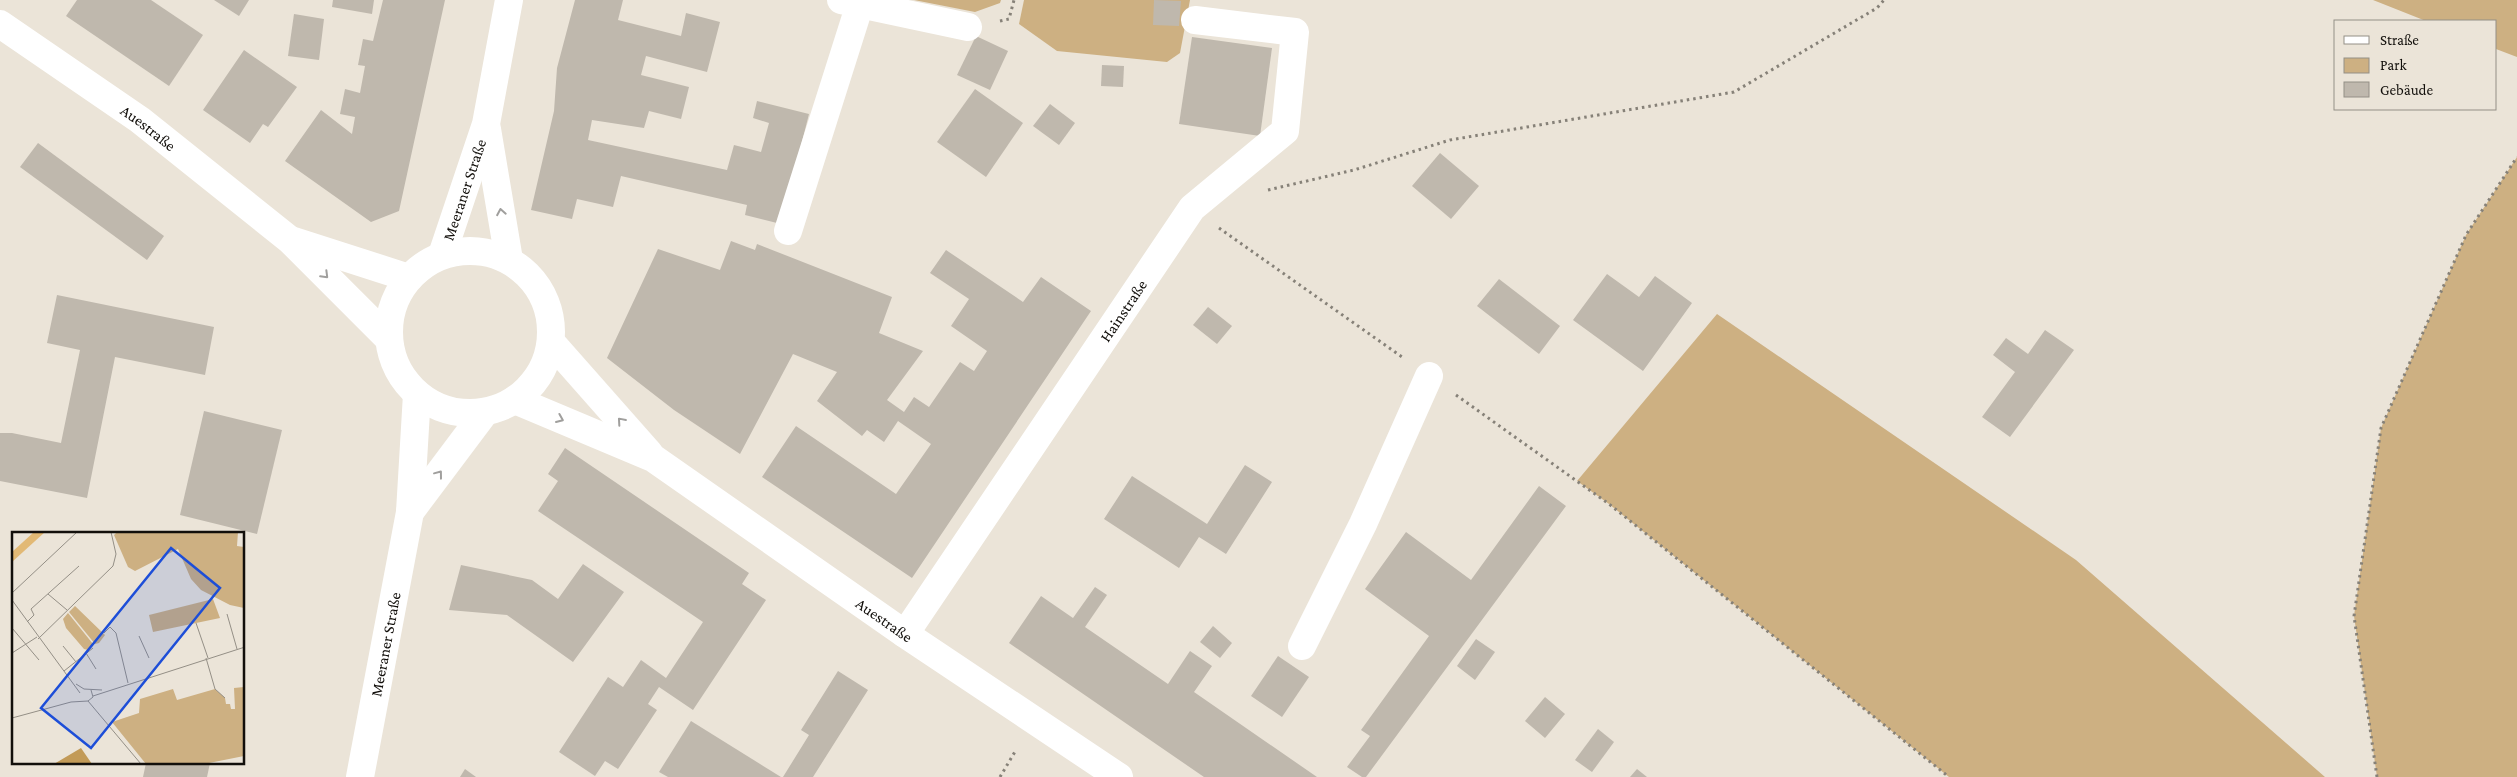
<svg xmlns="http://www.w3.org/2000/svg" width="2517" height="777" viewBox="0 0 2517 777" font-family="'Crimson Pro',serif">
	<rect width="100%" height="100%" fill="#ebe4d8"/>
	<!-- green -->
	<g fill="#cdb082">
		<path d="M 914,0 L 1001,0 L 1000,3 L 975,12 Z"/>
		<path d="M 1024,0 L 1190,0 L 1180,53 L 1167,62 L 1057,51 L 1019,24 Z"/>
		<path d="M 2373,0 L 2517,0 L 2517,57 L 2496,49 L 2496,21 L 2426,21 Z"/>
		<path d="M 2517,157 L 2517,777 L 2377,777 L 2354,616 L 2381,428 L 2466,235 Z"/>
		<path d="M 1717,314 L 2076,560 L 2325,777 L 1949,777 L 1609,504 L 1577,481 Z"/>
	</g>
	<!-- building -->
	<g fill="#bfb8ad">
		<path d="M 77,0 L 151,0 L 203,35 L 169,86 L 66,16 Z"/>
		<path d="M 214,0 L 249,0 L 239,16 Z"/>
		<path d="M 333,0 L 374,0 L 372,14 L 332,7 Z"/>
		<path d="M 383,0 L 445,0 L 399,211 L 371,222 L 285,161 L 321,110 L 352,134 L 355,117 L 340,114 L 345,89 L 360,93 L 365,66 L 358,65 L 363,39 L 373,41 Z"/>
		<path d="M 575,0 L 623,0 L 618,20 L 681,36 L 686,13 L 720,22 L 707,72 L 646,56 L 641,75 L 689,87 L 681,119 L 649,111 L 644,128 L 592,120 L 588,140 L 727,170 L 734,145 L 761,152 L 769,123 L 753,118 L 757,101 L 809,114 L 781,224 L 745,215 L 747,205 L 621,176 L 613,207 L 577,199 L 572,219 L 531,210 L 554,111 L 557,68 Z"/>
		<path d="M 1154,0 L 1181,1 L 1179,26 L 1153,25 Z"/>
		<path d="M 294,14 L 324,19 L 319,60 L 288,56 Z"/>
		<path d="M 976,36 L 1008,51 L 990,90 L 957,75 Z"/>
		<path d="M 1192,37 L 1272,48 L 1260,136 L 1179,124 Z"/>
		<path d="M 244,50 L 297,87 L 268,127 L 263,124 L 250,143 L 203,110 Z"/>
		<path d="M 1102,65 L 1124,66 L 1123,87 L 1101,86 Z"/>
		<path d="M 975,89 L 1023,123 L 986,177 L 937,142 Z"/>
		<path d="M 1050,104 L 1075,123 L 1059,145 L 1033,126 Z"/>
		<path d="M 38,143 L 164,236 L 147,260 L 20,167 Z"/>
		<path d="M 1440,153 L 1479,186 L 1451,219 L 1412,186 Z"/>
		<path d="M 731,241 L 755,250 L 757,244 L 892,297 L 879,333 L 923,351 L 887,400 L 904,412 L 914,397 L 929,407 L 960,362 L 974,371 L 987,351 L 951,326 L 969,299 L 930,273 L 946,250 L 1023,302 L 1041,277 L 1091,311 L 912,578 L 762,477 L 796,426 L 896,494 L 931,444 L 898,421 L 884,442 L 867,430 L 862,436 L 817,401 L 837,372 L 793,354 L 740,454 L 674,410 L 607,358 L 658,249 L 720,270 Z"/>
		<path d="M 1607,274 L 1639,297 L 1655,276 L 1692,303 L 1643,371 L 1573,320 Z"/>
		<path d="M 1499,279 L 1560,326 L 1539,354 L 1477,306 Z"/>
		<path d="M 57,295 L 214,327 L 205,375 L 115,357 L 87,498 L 0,481 L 0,433 L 12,433 L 61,443 L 80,350 L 47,343 Z"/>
		<path d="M 1208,307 L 1232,326 L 1217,344 L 1193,325 Z"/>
		<path d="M 2045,330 L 2074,350 L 2010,437 L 1982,417 L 2015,372 L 1993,355 L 2006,338 L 2028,354 Z"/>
		<path d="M 204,411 L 282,430 L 257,534 L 180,515 Z"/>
		<path d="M 565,448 L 749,573 L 742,584 L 766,600 L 693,710 L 659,687 L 648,704 L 657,710 L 618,769 L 605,761 L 595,776 L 559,752 L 608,677 L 623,687 L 641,660 L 666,678 L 703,622 L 538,511 L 558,481 L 548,474 Z"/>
		<path d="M 1245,465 L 1272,482 L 1226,554 L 1199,537 L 1179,568 L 1104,519 L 1132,476 L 1207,524 Z"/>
		<path d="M 1539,486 L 1566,506 L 1366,777 L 1362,777 L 1347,767 L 1370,736 L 1361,730 L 1429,636 L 1365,589 L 1406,532 L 1471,580 Z"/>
		<path d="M 583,564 L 624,592 L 573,662 L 507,615 L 449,610 L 461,565 L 532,580 L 558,599 Z"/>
		<path d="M 1095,587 L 1107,595 L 1085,627 L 1168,684 L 1190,651 L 1212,666 L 1194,692 L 1317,777 L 1204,777 L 1009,643 L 1041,596 L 1073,618 Z"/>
		<path d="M 1213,626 L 1232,643 L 1220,658 L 1200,642 Z"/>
		<path d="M 1476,639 L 1495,652 L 1475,680 L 1457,666 Z"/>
		<path d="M 1278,656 L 1309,677 L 1282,717 L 1251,696 Z"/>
		<path d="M 838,671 L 868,690 L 813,777 L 783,777 L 809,735 L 801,730 Z"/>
		<path d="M 1545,697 L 1565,714 L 1545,738 L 1525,721 Z"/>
		<path d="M 691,721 L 781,777 L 668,777 L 659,772 Z"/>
		<path d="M 1598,729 L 1614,742 L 1592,772 L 1575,760 Z"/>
		<path d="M 146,763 L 210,763 L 207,777 L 143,777 Z"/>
		<path d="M 465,769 L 476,777 L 460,777 Z"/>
		<path d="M 1637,769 L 1647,777 L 1630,777 Z"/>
	</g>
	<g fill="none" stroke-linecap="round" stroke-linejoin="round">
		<!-- path -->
		<g stroke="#868178" stroke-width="3" stroke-dasharray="2.5 4" stroke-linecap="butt">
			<path d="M 1000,21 L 1009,19 L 1014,0"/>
			<path d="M 1268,190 L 1354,170 L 1450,140 L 1734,92 L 1877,8 L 1884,0"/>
			<path d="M 1219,228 L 1402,357"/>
			<path d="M 1456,395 L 1609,504 L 1949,777"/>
			<path d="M 1000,777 L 1016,750"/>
			<path d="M 2377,777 L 2354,616 L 2381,428 L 2466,235 L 2517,157"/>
		</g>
		<!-- minor -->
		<g stroke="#fff" stroke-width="28">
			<path d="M 841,0 L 968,27"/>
			<path id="s1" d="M 0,24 L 140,120 L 290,240 L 389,339"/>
			<path d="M 487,129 L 509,260"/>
			<path d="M 788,231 L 860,4"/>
			<path d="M 294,241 L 409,278"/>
			<circle cx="470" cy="332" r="81"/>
			<path id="s2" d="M 442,255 L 486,124 L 509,0"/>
			<path d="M 551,342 L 649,453"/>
			<path id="s3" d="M 515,400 L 653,458 L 905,634 L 1119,777"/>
			<path d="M 410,512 L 485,412"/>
			<path id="s4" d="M 905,634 L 1192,208 L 1285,131 L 1295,32 L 1195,20"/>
			<path d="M 1302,646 L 1363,524 L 1429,376"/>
			<path id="s5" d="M 360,777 L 410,512 L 417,394"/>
		</g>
	</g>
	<!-- one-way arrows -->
	<defs><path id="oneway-chevron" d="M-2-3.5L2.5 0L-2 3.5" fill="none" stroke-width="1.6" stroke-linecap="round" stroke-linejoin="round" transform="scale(1.25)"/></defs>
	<g stroke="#a09f9d">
		<use href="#oneway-chevron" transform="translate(501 212) rotate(-100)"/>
		<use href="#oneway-chevron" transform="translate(325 275) rotate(45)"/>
		<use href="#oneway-chevron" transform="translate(560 419) rotate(23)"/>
		<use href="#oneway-chevron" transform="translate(621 421) rotate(-131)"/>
		<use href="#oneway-chevron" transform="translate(439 474) rotate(-53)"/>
	</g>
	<g text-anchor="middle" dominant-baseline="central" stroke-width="4" stroke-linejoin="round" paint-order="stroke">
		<!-- street labels -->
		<g font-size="16" fill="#120f0b" stroke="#ebe4d8">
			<text stroke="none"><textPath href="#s1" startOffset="181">Auestraße</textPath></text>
			<text stroke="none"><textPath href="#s2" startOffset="69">Meeraner Straße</textPath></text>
			<text stroke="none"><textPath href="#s4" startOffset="390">Hainstraße</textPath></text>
			<text stroke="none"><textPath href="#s3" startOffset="432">Auestraße</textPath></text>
			<text stroke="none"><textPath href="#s5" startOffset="135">Meeraner Straße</textPath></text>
		</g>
	</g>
	<!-- overview -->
	<g transform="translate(12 532)">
		<rect width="232" height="232" fill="#ebe4d8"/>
		<path d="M 105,0 L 226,0 L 225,14 L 232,15 L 232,76 L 218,73 L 189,58 L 179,47 L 166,17 L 123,39 L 116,35 L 102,3 ZM 201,67 L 208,86 L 141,100 L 137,83 ZM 63,74 L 93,103 L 87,111 L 83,112 L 57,80 ZM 56,81 L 81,112 L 76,118 L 72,117 L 54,96 L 51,87 ZM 232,155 L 232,224 L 192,232 L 134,232 L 100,190 L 127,181 L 128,167 L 161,157 L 165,168 L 203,157 L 213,166 L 214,172 L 218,172 L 219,177 L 223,177 L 222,156 Z" fill="#cdb082"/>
		<path d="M 69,216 L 80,232 L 42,232 Z" fill="#c29a57"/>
		<path d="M 22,0 L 33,0 L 0,30 L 0,20 Z" fill="#e2b975"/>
		<path fill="none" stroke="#948f86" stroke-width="1" d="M 0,61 L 65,0M 36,62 L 55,78M 0,68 L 68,161M 215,82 L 225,117M 15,90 L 22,83 L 19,77 L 67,34M 184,91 L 196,126M 0,96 L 27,128M 92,101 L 98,95 L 104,101 L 116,151M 127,104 L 137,126M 26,107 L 101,34 L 104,22 L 99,0M 51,114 L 64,130M 0,121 L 25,105M 74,121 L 84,137M 194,126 L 203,157 L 213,166M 52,139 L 81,116M 64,152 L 72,157 L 90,158M 81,164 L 233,115M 76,169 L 129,232M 0,186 L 59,170 L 76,169 L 81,165 L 79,158"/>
		<path fill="#1d4ed8" fill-opacity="0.15" stroke="#1d4ed8" stroke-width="2.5" d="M 159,16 L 208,56 L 79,216 L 29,176 Z"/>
		<rect width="232" height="232" fill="none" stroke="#120f0b" stroke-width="2.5"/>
	</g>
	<!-- legend -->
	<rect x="2334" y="20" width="162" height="90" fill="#ebe4d8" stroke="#948f86"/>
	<rect x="2344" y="36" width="25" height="8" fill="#ffffff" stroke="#948f86"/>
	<text x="2380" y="45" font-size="15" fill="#120f0b">Straße</text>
	<rect x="2344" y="58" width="25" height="15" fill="#cdb082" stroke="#948f86"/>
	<text x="2380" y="70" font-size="15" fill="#120f0b">Park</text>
	<rect x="2344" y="82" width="25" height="15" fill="#bfb8ad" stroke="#948f86"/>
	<text x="2380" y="95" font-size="15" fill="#120f0b">Gebäude</text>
</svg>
